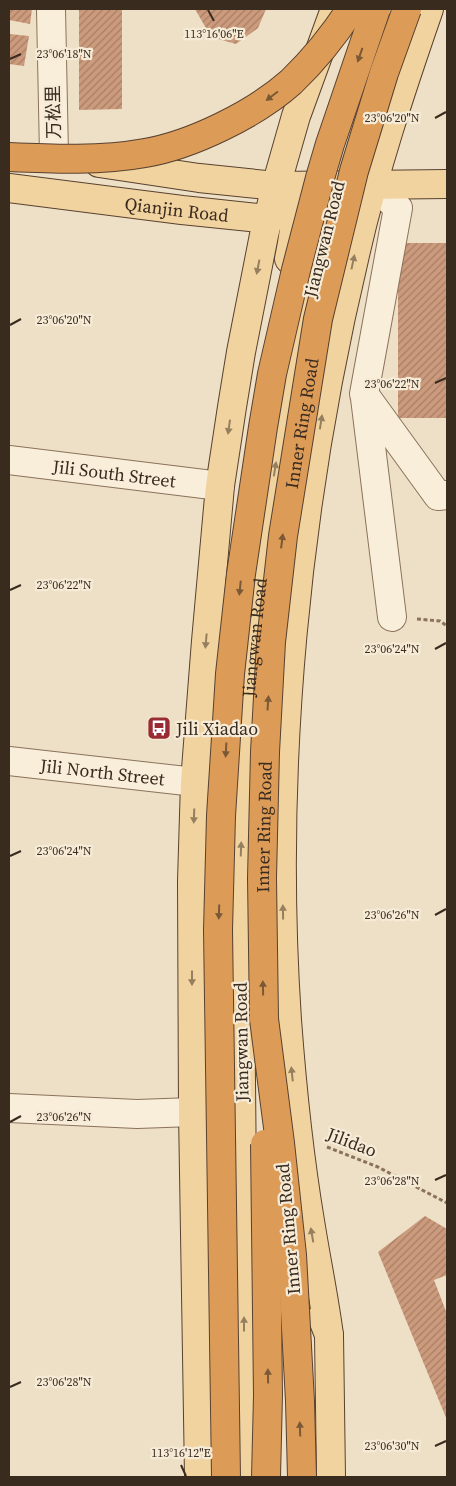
<svg xmlns="http://www.w3.org/2000/svg" width="456" height="1486" viewBox="0 0 456 1486" font-family="'Source Serif 4','Noto Sans SC',serif">
	<defs>
		<pattern id="building-hatch" width="6" height="6" patternUnits="userSpaceOnUse" patternTransform="scale(1.25)"><rect width="6" height="6" fill="#cc9a7c"/><path d="M-1 1l2-2M0 6l6-6M5 7l2-2" fill="none" stroke="#a77e65"/></pattern>
	</defs>
	<rect width="100%" height="100%" fill="#eee0c6"/>
	<!-- building -->
	<g fill="url(#building-hatch)">
		<path d="M 9,9 L 32,9 L 30,24 L 9,20 Z"/>
		<path d="M 79,9 L 122,9 L 122,109 L 79,110 Z"/>
		<path d="M 195,9 L 266,9 L 258,28 L 236,44 L 211,37 Z"/>
		<path d="M 9,34 L 29,36 L 24,66 L 9,64 Z"/>
		<rect x="398" y="243" width="49" height="175"/>
		<path d="M 425,1216 L 447,1229 L 447,1275 L 434,1280 L 447,1314 L 447,1420 L 378,1252 Z"/>
	</g>
	<g fill="none" stroke-linecap="round" stroke-linejoin="round">
		<!-- minor casing -->
		<g stroke="#8a725c" stroke-width="30">
			<g id="minor">
				<path d="M 51,9 L 54,155"/>
				<path d="M 373,184 L 398,208 L 364,394 L 438,496 L 447,495"/>
				<path d="M 365,398 L 392,617"/>
				<path id="s1" d="M 9,460 L 220,486"/>
				<path id="s2" d="M 9,761 L 195,782"/>
				<path d="M 9,1108 L 137,1114 L 193,1112"/>
			</g>
		</g>
		<!-- major casing -->
		<g stroke="#584130" stroke-width="30">
			<g id="major">
				<path d="M 99,163 L 199,178 L 276,186 L 447,184"/>
				<path d="M 276,186 C 281,190 288,194 291,199 C 299,213 292,244 289,259"/>
				<path id="s3" d="M 9,188 L 182,210 L 268,219 L 284,212"/>
				<path d="M 322,1317 L 329,1335 L 331,1477"/>
				<path d="M 329,1335 C 324,1297 316,1259 310,1221 C 299,1155 292,1087 287,1020 C 270,766 296,502 355,255 C 374,171 401,90 429,9"/>
				<path d="M 199,1477 L 193,1112 L 192,881 L 195,782 L 206,641 L 220,486 L 232,407 L 241,352 L 264,235 L 276,186 L 296,116 L 335,9"/>
				<path id="s4" d="M 245,1477 L 239,885 L 248,691 L 264,538 L 281,428 L 312,280 L 335,192"/>
			</g>
		</g>
		<!-- path -->
		<g stroke="#8a725c" stroke-width="3" stroke-dasharray="4 2.5" stroke-linecap="butt">
			<path d="M 417,619 L 440,621 L 447,626"/>
			<path d="M 327,1147 L 378,1167 L 447,1203"/>
		</g>
		<!-- minor -->
		<use href="#minor" stroke="#f9eeda" stroke-width="28"/>
		<!-- major -->
		<use href="#major" stroke="#f1d39f" stroke-width="28"/>
		<!-- highway-bridge casing -->
		<g stroke="#584130" stroke-width="30" stroke-linecap="butt">
			<g id="highway-bridge">
				<path d="M 9,157 C 54,159 101,161 145,153 C 192,145 255,114 291,82 C 313,61 334,35 351,9"/>
				<path d="M 265,1144 L 268,1395 L 266,1477"/>
				<path d="M 226,1477 L 218,930 L 221,816 L 230,674 L 241,574 L 263,427 L 272,374 L 296,270 L 320,178 L 330,144 L 376,9"/>
				<path id="s5" d="M 302,1477 L 300,1401 L 292,1255 L 280,1143 L 264,1019 L 262,878 L 265,752 L 271,642 L 283,536 L 318,319 L 354,171 L 384,73 L 407,9"/>
			</g>
		</g>
		<!-- highway-bridge -->
		<use href="#highway-bridge" stroke="#dc9c58" stroke-width="28"/>
	</g>
	<!-- one-way arrows -->
	<defs><path id="oneway-solid" d="M-6-.8H1V-3.2L6.5 0L1 3.2V.8H-6Z" transform="scale(1.25)"/></defs>
	<g fill="#7b5836">
		<use href="#oneway-solid" transform="translate(360 55) rotate(109)"/>
		<use href="#oneway-solid" transform="translate(272 96) rotate(143)"/>
		<use href="#oneway-solid" transform="translate(282 541) rotate(-83)"/>
		<use href="#oneway-solid" transform="translate(240 588) rotate(96)"/>
		<use href="#oneway-solid" transform="translate(268 703) rotate(-86)"/>
		<use href="#oneway-solid" transform="translate(226 750) rotate(93)"/>
		<use href="#oneway-solid" transform="translate(219 912) rotate(92)"/>
		<use href="#oneway-solid" transform="translate(263 988) rotate(-91)"/>
		<use href="#oneway-solid" transform="translate(268 1376) rotate(-91)"/>
		<use href="#oneway-solid" transform="translate(300 1429) rotate(-92)"/>
	</g>
	<g fill="#967f5f">
		<use href="#oneway-solid" transform="translate(353 262) rotate(-78)"/>
		<use href="#oneway-solid" transform="translate(258 267) rotate(101)"/>
		<use href="#oneway-solid" transform="translate(321 422) rotate(-81)"/>
		<use href="#oneway-solid" transform="translate(229 427) rotate(98)"/>
		<use href="#oneway-solid" transform="translate(275 469) rotate(-81)"/>
		<use href="#oneway-solid" transform="translate(206 641) rotate(95)"/>
		<use href="#oneway-solid" transform="translate(194 816) rotate(92)"/>
		<use href="#oneway-solid" transform="translate(241 849) rotate(-88)"/>
		<use href="#oneway-solid" transform="translate(283 912) rotate(-91)"/>
		<use href="#oneway-solid" transform="translate(192 978) rotate(90)"/>
		<use href="#oneway-solid" transform="translate(292 1074) rotate(-96)"/>
		<use href="#oneway-solid" transform="translate(312 1235) rotate(-100)"/>
		<use href="#oneway-solid" transform="translate(244 1324) rotate(-90)"/>
	</g>
	<!-- ticks -->
	<path fill="none" stroke="#3a2b1f" stroke-width="2" d="M 208,10 L 214,21M 10,59 L 21,54M 435,118 L 446,112M 10,325 L 21,319M 435,383 L 446,378M 10,590 L 21,585M 435,649 L 446,643M 10,856 L 21,851M 435,915 L 446,909M 10,1122 L 21,1116M 435,1180 L 446,1175M 10,1387 L 21,1382M 435,1446 L 446,1441M 181,1465 L 186,1476"/>
	<!-- icons -->
	<defs>
		<g id="bus-square" transform="scale(1.25)"><rect x="-9" y="-9" width="18" height="18" rx="4" fill="#992c32" stroke="#f6ebd6"/><path d="M-5-6H5V4H4V6H2V4H-2V6H-4V4H-5ZM-3.5-4V0h7V-4ZM-3.5 1.2v1.5H-2V1.2ZM2 1.2v1.5H3.5V1.2Z" fill="#fff"/></g>
	</defs>
	<g fill-rule="evenodd">
		<use href="#bus-square" x="159" y="728"/>
	</g>
	<g text-anchor="middle" dominant-baseline="central" stroke-width="4.5" stroke-linejoin="round" paint-order="stroke">
		<!-- street labels -->
		<g font-size="18" fill="#3a2b1f" stroke="#f6ebd6">
			<text transform="translate(53 112) rotate(-91)">万松里</text>
			<text stroke="none"><textPath href="#s3" startOffset="169">Qianjin Road</textPath></text>
			<text transform="translate(324 239) rotate(-76)">Jiangwan Road</text>
			<text stroke="none"><textPath href="#s5" startOffset="1058">Inner Ring Road</textPath></text>
			<text stroke="none"><textPath href="#s1" startOffset="106">Jili South Street</textPath></text>
			<text stroke="none"><textPath href="#s4" startOffset="840">Jiangwan Road</textPath></text>
			<text stroke="none"><textPath href="#s2" startOffset="94">Jili North Street</textPath></text>
			<text stroke="none"><textPath href="#s5" startOffset="652">Inner Ring Road</textPath></text>
			<text transform="translate(241 1042) rotate(-91)">Jiangwan Road</text>
			<text transform="translate(352 1142) rotate(21)">Jilidao</text>
			<text transform="translate(288 1229) rotate(-95)">Inner Ring Road</text>
		</g>
		<!-- poi labels -->
		<g font-size="18" fill="#3a2b1f" stroke="#f6ebd6" text-anchor="start">
			<text x="176" y="728">Jili Xiadao</text>
		</g>
	</g>
	<g font-size="12" text-anchor="middle" fill="#3a2b1f" stroke="#f6ebd6" stroke-width="4.5" stroke-linejoin="round" paint-order="stroke">
		<text x="214" y="38">113°16'06"E</text>
		<text x="64" y="58">23°06'18"N</text>
		<text x="392" y="122">23°06'20"N</text>
		<text x="64" y="324">23°06'20"N</text>
		<text x="392" y="388">23°06'22"N</text>
		<text x="64" y="589">23°06'22"N</text>
		<text x="392" y="653">23°06'24"N</text>
		<text x="64" y="855">23°06'24"N</text>
		<text x="392" y="919">23°06'26"N</text>
		<text x="64" y="1121">23°06'26"N</text>
		<text x="392" y="1185">23°06'28"N</text>
		<text x="64" y="1386">23°06'28"N</text>
		<text x="392" y="1450">23°06'30"N</text>
		<text x="181" y="1457">113°16'12"E</text>
	</g>
	<!-- border -->
	<rect width="456" height="1486" fill="none" stroke="#3a2b1f" stroke-width="20"/>
</svg>
